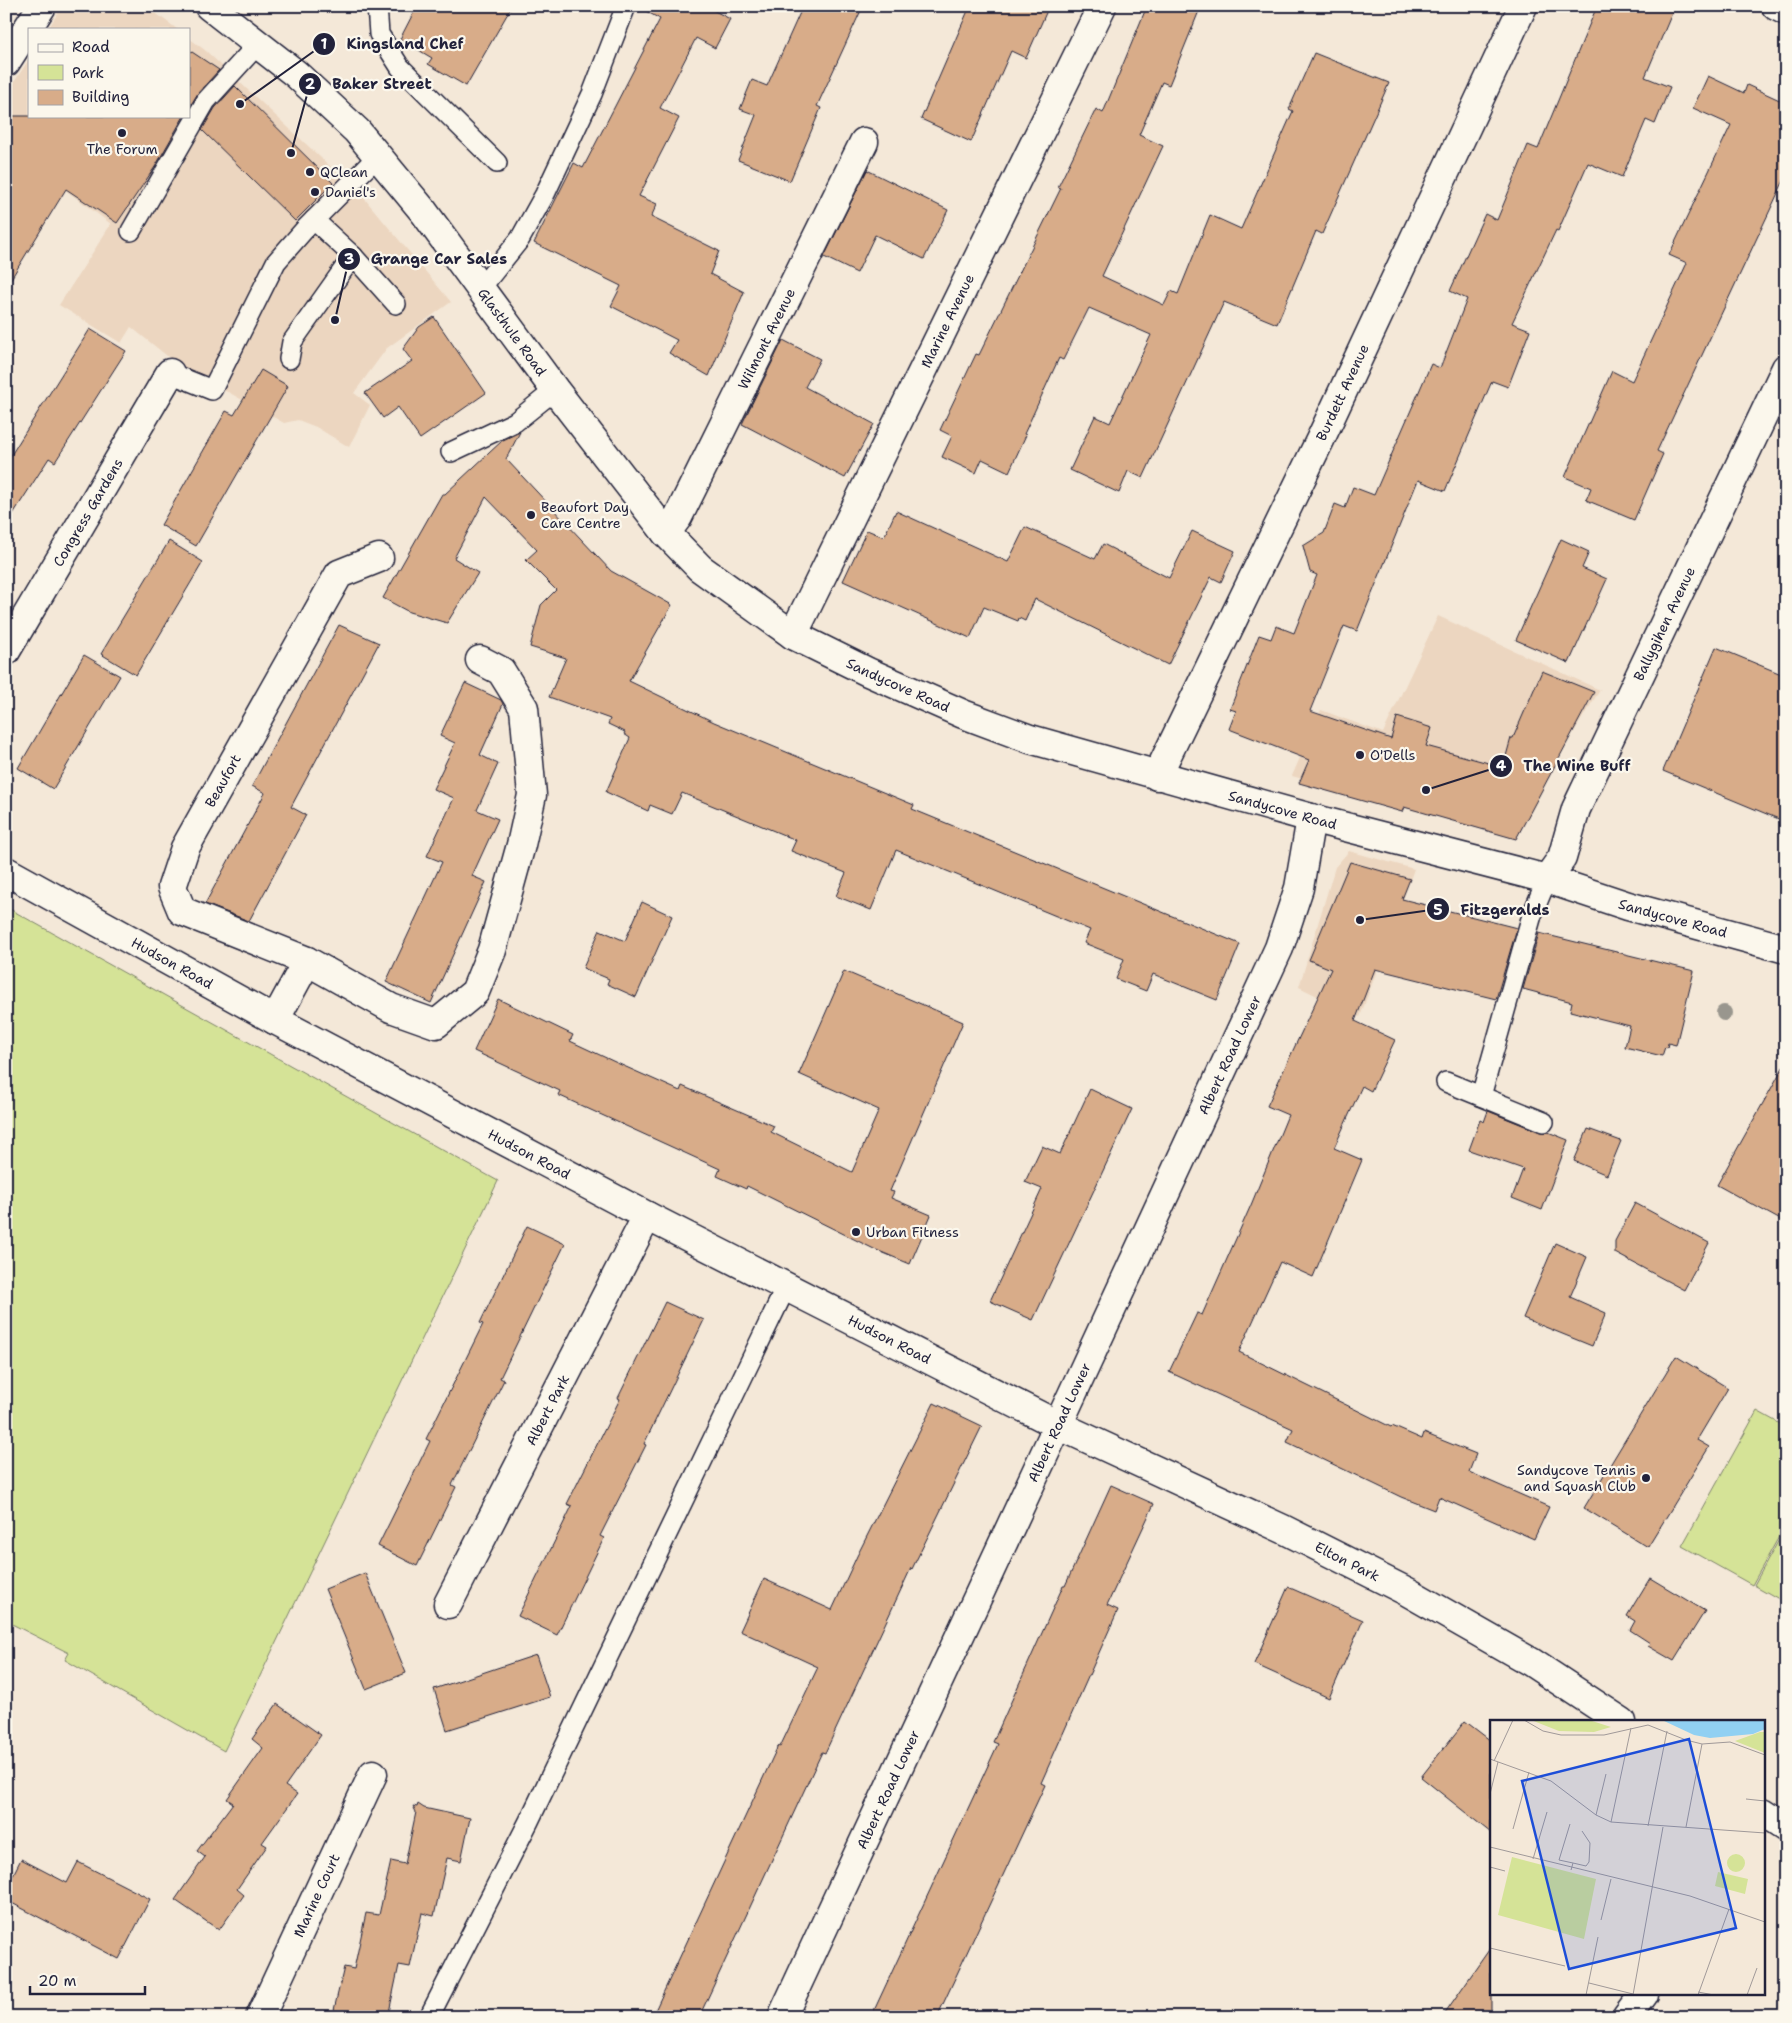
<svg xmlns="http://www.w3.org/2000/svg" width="1792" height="2023" viewBox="0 0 1792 2023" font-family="'Shantell Sans',sans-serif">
	<rect width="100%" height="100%" fill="#f4e8d8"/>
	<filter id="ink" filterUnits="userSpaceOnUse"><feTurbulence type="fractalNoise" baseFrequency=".02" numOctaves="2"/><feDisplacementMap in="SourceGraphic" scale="10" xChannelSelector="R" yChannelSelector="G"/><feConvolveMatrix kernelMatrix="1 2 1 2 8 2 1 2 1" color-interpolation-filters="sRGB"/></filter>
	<g filter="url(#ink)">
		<!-- built -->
		<g fill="#ecd6c0">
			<path d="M 62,6 L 146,6 L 177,29 L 48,29 Z"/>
			<path d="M 189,38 L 206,51 L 364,198 L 451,302 L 387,348 L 354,393 L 370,405 L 349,447 L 316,427 L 298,420 L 284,423 L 228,392 L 202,384 L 131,327 L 121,343 L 59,305 L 111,224 L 60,186 L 6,139 L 6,95 L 29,59 L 29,116 L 189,116 Z"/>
			<path d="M 1438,616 L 1600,690 L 1568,741 L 1516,839 L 1292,776 L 1321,710 L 1383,733 Z"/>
			<path d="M 1349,851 L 1414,869 L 1360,1017 L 1299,987 L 1335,867 Z"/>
		</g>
		<!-- green -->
		<g fill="#d5e397" stroke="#7c8269">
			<path d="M 6,907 L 498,1181 L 224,1751 L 65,1660 L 69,1653 L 6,1621 Z"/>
			<path d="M 1757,1411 L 1786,1427 L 1786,1524 L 1752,1585 L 1682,1546 Z"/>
			<path d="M 1786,1527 L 1786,1603 L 1754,1585 Z"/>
		</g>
		<!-- building -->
		<g fill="#d8ac89" stroke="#22223b">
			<path d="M 417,6 L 512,6 L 466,86 L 428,64 L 432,58 L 400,39 Z"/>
			<path d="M 637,6 L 712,6 L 711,9 L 730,19 L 715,48 L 696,38 L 660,108 L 679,118 L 639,196 L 657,204 L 651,217 L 719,251 L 710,274 L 744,292 L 709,376 L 669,353 L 677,340 L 611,306 L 621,286 L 534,243 L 574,163 L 583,168 L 660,19 Z"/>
			<path d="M 803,6 L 863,6 L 817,106 L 821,108 L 790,181 L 738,160 L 756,115 L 740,109 L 752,80 L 767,86 Z"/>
			<path d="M 970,6 L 1049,6 L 1026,58 L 1011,51 L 971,142 L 921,119 Z"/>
			<path d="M 1147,6 L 1201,6 L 1169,85 L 1162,82 L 1139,135 L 1163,146 L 1102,276 L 1164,305 L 1171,291 L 1178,294 L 1210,215 L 1241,229 L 1293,111 L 1289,109 L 1314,53 L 1389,83 L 1322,234 L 1316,231 L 1277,324 L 1224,302 L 1143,478 L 1128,471 L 1119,493 L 1070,470 L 1095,416 L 1110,423 L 1151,335 L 1089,308 L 1063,360 L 1059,358 L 1024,434 L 1026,435 L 1009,472 L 982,459 L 976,473 L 942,457 L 952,436 L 940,430 L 976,354 L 979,355 L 1061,188 L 1058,187 L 1096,109 L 1103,113 Z"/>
			<path d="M 1597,6 L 1675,6 L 1645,77 L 1670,87 L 1655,124 L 1646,120 L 1622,177 L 1588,163 L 1558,231 L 1556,230 L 1512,323 L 1530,330 L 1508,387 L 1492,381 L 1445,491 L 1418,480 L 1357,631 L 1344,626 L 1310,711 L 1391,739 L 1397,717 L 1432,728 L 1426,746 L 1503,767 L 1511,738 L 1513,738 L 1542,671 L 1594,692 L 1516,839 L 1404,807 L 1402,812 L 1299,783 L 1309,760 L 1229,729 L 1236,711 L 1230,709 L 1259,635 L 1271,639 L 1276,626 L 1294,633 L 1317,575 L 1310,572 L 1303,546 L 1324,533 L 1335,504 L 1345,508 L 1353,487 L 1374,495 L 1431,364 L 1440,368 L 1467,299 L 1450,291 L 1485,214 L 1497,220 L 1528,145 L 1538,149 Z"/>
			<path d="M 189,50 L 219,70 L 198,93 L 189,108 Z"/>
			<path d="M 1708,76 L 1744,93 L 1747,85 L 1786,103 L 1786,176 L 1657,451 L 1663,454 L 1634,520 L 1586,500 L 1591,488 L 1565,477 L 1612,371 L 1632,381 L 1687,263 L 1669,255 L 1731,125 L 1693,108 Z"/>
			<path d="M 235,86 L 333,183 L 295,221 L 202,130 L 215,108 Z"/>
			<path d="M 6,116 L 184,116 L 155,167 L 117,223 L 66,189 L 6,287 Z"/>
			<path d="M 867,170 L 948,210 L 924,259 L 875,235 L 857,273 L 824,257 Z"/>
			<path d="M 434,317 L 486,393 L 420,439 L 398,407 L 383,418 L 365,393 L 412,361 L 403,349 L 419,327 Z"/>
			<path d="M 90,329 L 126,351 L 55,462 L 49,458 L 6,525 L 6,463 Z"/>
			<path d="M 783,340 L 820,359 L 805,387 L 874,424 L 845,478 L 742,424 Z"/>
			<path d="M 261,370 L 288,386 L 196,546 L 161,525 L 226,411 L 234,415 Z"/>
			<path d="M 520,432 L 506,459 L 611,571 L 672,605 L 629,681 L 714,722 L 914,805 L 912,809 L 1240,944 L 1217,1000 L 1153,974 L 1146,991 L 1116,979 L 1124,959 L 1084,943 L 1090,930 L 896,850 L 871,910 L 836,896 L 846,873 L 791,851 L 796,840 L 682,793 L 672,814 L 650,805 L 648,811 L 606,792 L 630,738 L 624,734 L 625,732 L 608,724 L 610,719 L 549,697 L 566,658 L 530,647 L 541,605 L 556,590 L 526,560 L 537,550 L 486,497 L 454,558 L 478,573 L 447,623 L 409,612 L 383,598 L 442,494 L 445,494 L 503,440 Z"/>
			<path d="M 896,511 L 1008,562 L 1025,527 L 1095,559 L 1103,544 L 1169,578 L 1192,531 L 1235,551 L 1221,582 L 1211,577 L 1168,665 L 1035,599 L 1025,621 L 1019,618 L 1018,621 L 984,607 L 970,638 L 843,581 L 867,530 L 884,537 Z"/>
			<path d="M 1561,539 L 1589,552 L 1582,568 L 1607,579 L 1569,663 L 1516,640 Z"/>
			<path d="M 169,541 L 203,562 L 136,675 L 101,654 Z"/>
			<path d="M 339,625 L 379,643 L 291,807 L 306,815 L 249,921 L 205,904 L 265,793 L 252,786 Z"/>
			<path d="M 1716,647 L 1786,676 L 1786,822 L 1663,771 Z"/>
			<path d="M 84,655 L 120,676 L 53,789 L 18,768 Z"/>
			<path d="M 465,683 L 501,700 L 503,704 L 480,755 L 498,764 L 477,810 L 498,819 L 472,876 L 486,882 L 431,1003 L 386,982 L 442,862 L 427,856 L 454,798 L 433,789 L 455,743 L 440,736 Z"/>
			<path d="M 1350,862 L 1410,879 L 1402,899 L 1517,928 L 1496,999 L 1375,969 L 1355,1021 L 1395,1040 L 1371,1091 L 1362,1086 L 1334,1148 L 1362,1160 L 1313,1277 L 1280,1262 L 1239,1352 L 1391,1427 L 1392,1426 L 1422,1439 L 1424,1433 L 1476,1454 L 1469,1472 L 1549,1507 L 1534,1539 L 1439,1497 L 1434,1510 L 1401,1497 L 1287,1442 L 1293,1429 L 1169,1372 L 1197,1313 L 1202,1315 L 1251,1205 L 1288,1115 L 1267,1106 L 1331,969 L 1309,960 Z"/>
			<path d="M 642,902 L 672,916 L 636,997 L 607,984 L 609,979 L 583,968 L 600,930 L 625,941 Z"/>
			<path d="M 1539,933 L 1694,971 L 1676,1045 L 1668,1043 L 1667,1048 L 1665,1047 L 1662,1056 L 1625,1047 L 1630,1026 L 1570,1011 L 1572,1002 L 1523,989 Z"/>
			<path d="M 844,971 L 963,1022 L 890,1191 L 894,1192 L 891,1198 L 931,1215 L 910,1264 L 874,1249 L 747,1186 L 746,1189 L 717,1176 L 720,1169 L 558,1095 L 560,1091 L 474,1051 L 498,999 L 573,1035 L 570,1041 L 617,1063 L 680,1091 L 682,1086 L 774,1126 L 771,1132 L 852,1172 L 879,1110 L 799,1074 Z"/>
			<path d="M 1786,1062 L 1786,1223 L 1717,1185 Z"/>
			<path d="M 1090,1089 L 1132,1109 L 1033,1320 L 990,1301 L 1042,1189 L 1025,1182 L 1042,1146 L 1060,1154 Z"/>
			<path d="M 1488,1111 L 1540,1132 L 1548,1132 L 1568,1140 L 1542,1210 L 1512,1198 L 1523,1169 L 1469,1150 L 1480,1120 L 1484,1122 Z"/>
			<path d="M 1588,1129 L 1621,1141 L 1607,1175 L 1574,1161 Z"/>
			<path d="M 1635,1203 L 1709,1243 L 1684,1290 L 1615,1253 L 1615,1241 Z"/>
			<path d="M 527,1226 L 565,1244 L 500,1378 L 504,1380 L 452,1485 L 456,1487 L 417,1566 L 378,1546 L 430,1441 L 426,1439 L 483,1324 L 480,1323 Z"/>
			<path d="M 1555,1243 L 1587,1257 L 1570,1297 L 1606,1313 L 1592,1346 L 1523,1318 Z"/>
			<path d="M 665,1302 L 704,1320 L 644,1444 L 646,1445 L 600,1536 L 604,1538 L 557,1635 L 518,1616 L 572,1506 L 567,1504 L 620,1399 L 618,1398 Z"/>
			<path d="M 1676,1356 L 1728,1388 L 1697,1440 L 1709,1447 L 1648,1547 L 1584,1508 Z"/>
			<path d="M 934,1403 L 982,1426 L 912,1569 L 911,1568 L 825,1753 L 822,1752 L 699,2017 L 652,2017 L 778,1746 L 780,1747 L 818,1667 L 740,1631 L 764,1579 L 832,1610 L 857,1556 Z"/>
			<path d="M 1111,1485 L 1154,1504 L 1107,1605 L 1118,1610 L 1041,1783 L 1045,1785 L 937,2017 L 871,2017 L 998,1744 L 993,1742 L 1063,1586 L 1065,1586 Z"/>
			<path d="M 365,1573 L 406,1673 L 366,1689 L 325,1589 Z"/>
			<path d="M 1650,1578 L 1705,1611 L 1674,1661 L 1648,1646 L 1650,1643 L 1630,1630 L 1635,1621 L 1627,1616 Z"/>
			<path d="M 1288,1587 L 1363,1620 L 1329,1698 L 1254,1664 Z"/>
			<path d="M 536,1655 L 550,1697 L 447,1730 L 434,1689 Z"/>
			<path d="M 277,1704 L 321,1735 L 285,1786 L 297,1794 L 262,1843 L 267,1846 L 237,1889 L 244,1895 L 219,1930 L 175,1900 L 205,1857 L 197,1851 L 233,1803 L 227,1799 L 263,1748 L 252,1739 Z"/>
			<path d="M 1465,1721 L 1491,1741 L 1491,1833 L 1421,1777 Z"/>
			<path d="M 418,1804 L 424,1808 L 470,1818 L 461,1861 L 447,1858 L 434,1916 L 422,1913 L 410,1967 L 399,1965 L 388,2017 L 367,2017 L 334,2010 L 344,1967 L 354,1969 L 366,1913 L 379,1915 L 391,1861 L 405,1864 L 416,1812 L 413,1806 L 417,1807 Z"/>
			<path d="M 21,1859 L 67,1883 L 78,1862 L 150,1899 L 119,1959 L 6,1900 L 6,1889 Z"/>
			<path d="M 1491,1947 L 1491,2017 L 1442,2017 Z"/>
		</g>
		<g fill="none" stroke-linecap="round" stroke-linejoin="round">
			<!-- service casing -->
			<g stroke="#22223b" stroke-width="22">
				<g id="service">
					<path d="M 377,6 L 379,34 L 400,67 L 497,163"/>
					<path d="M 314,220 L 353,256 L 396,304"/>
					<path d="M 131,231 L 206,101 L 258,44"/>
					<path d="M 480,289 L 520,239 L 545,194 L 592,94 L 626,6"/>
					<path d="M 289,359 L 292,342 L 353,256"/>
					<path d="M 170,373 L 212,390 L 276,262 L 305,229 L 379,155"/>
					<path d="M 451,452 L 515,422 L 555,390"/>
					<path d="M 1446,1082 L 1544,1122"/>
					<path d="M 1481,1096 L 1532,915 L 1547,879"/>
					<path d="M 429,2017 L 529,1821 L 786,1287"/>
				</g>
			</g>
			<!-- minor casing -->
			<g stroke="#22223b" stroke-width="31">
				<g id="minor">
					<path d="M 6,62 L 42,6"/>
					<path id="s1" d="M 666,533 L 678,517 L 864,142"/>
					<path id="s2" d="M 793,635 L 1102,6"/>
					<path id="s3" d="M 6,651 L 170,373"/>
					<path id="s4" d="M 1157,776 L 1321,438 L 1523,6"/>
					<path id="s5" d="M 1547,879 L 1562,858 L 1576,809 L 1786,368"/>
					<path d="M 307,961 L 391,1008 L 436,1024 L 475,992 L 492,950 L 521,845 L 532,795 L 524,708 L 501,671 L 480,660"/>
					<path id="s6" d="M 275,1020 L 307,961 L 182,911 L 172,887 L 185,848 L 339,574 L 379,558"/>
					<path id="s7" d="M 448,1604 L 647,1216"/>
					<path id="s8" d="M 260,2017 L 373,1774"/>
					<path id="s9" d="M 782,2017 L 1058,1425 L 1279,948 L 1299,888 L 1311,818"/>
					<path d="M 1626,2017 L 1643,1994"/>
				</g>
			</g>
			<!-- tertiary casing -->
			<g stroke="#22223b" stroke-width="31">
				<g id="tertiary">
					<path id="s10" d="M 6,871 L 275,1020 L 647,1216 L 1058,1425 L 1283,1529 L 1408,1592 L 1531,1662 L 1622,1722"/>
					<path d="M 1763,1812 L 1786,1827"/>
				</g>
			</g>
			<!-- secondary casing -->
			<g stroke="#22223b" stroke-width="31">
				<g id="secondary">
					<path id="s11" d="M 209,6 L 296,74 L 357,131 L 424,212 L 555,390 L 666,533 L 700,568 L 793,635 L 868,672 L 963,714 L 1030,739 L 1311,818 L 1547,879 L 1628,906 L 1786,949"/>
					<path d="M 1776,6 L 1786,11"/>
				</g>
			</g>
			<!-- service -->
			<use href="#service" stroke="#fbf7ec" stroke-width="19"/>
			<!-- minor -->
			<use href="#minor" stroke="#fbf7ec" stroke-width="28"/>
			<!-- tertiary -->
			<use href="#tertiary" stroke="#fbf7ec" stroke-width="28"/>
			<!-- secondary -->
			<use href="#secondary" stroke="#fbf7ec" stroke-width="28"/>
		</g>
		<!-- trees -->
		<circle fill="#99968e" cx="1724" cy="1013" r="8"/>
	</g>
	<!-- markers -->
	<g fill="#22223b" stroke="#fbf7ec" stroke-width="2">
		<circle cx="122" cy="133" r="5"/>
		<circle cx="310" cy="172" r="5"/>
		<circle cx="315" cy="192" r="5"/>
		<circle cx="531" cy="515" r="5"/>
		<circle cx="1360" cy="755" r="5"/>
		<circle cx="856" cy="1232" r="5"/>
		<circle cx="1646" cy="1478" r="5"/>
	</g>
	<g text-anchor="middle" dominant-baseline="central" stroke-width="4.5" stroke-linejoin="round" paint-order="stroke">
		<!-- poi labels -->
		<g font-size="14" fill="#22223b" stroke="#fbf7ec" text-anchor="start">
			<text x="122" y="149" text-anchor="middle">The Forum</text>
			<text x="320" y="172">QClean</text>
			<text x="325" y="192">Daniel's</text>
			<text x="541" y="507">Beaufort Day<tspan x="541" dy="16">Care Centre</tspan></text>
			<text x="1370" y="755">O'Dells</text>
			<text x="866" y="1232">Urban Fitness</text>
			<text x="1636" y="1470" text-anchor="end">Sandycove Tennis<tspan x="1636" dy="16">and Squash Club</tspan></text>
		</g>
		<!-- street labels -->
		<g font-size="14" fill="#22223b" stroke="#fbf7ec">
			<text stroke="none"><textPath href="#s2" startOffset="350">Marine Avenue</textPath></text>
			<text stroke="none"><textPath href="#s11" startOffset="448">Glasthule Road</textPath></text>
			<text stroke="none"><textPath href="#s1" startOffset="219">Wilmont Avenue</textPath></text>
			<text stroke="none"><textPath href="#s4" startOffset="426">Burdett Avenue</textPath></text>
			<text stroke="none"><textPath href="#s3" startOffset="161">Congress Gardens</textPath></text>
			<text stroke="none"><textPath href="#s5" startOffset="282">Ballygihen Avenue</textPath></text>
			<text stroke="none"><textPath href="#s11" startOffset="981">Sandycove Road</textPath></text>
			<text stroke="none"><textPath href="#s6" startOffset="346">Beaufort</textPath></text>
			<text stroke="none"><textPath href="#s11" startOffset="1386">Sandycove Road</textPath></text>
			<text stroke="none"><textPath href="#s11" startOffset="1791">Sandycove Road</textPath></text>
			<text stroke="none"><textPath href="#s10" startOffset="190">Hudson Road</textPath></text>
			<text stroke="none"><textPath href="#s9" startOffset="1061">Albert Road Lower</textPath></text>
			<text stroke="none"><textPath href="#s10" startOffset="595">Hudson Road</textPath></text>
			<text stroke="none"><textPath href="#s10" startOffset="1000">Hudson Road</textPath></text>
			<text stroke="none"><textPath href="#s7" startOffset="218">Albert Park</textPath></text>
			<text stroke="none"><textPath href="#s9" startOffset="656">Albert Road Lower</textPath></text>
			<text stroke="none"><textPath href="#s10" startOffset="1509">Elton Park</textPath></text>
			<text stroke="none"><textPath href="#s9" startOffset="251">Albert Road Lower</textPath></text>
			<text stroke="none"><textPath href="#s8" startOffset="134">Marine Court</textPath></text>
		</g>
	</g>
	<!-- overview -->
	<g transform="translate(1490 1720)">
		<rect width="275" height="275" fill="#f4e8d8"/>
		<path d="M 41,0 L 99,0 L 121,7 L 104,12 L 69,11 ZM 270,12 L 275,12 L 275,33 L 245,21 ZM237 143a9 9 0 1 1 18 0a9 9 0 1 1-18 0ZM 22,137 L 106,159 L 94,219 L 8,195 ZM 228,152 L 258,159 L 255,174 L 225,166 Z" fill="#d5e397"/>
		<path d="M 172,0 L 275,0 L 275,9 L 263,14 L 220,18 L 204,15 Z" fill="#91d0f2"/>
		<path fill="none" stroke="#a09999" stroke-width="1" d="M 34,0 L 53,11 L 71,15 L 114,15 L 158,5 L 196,20 L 212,24 L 240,22 L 275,35M 0,39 L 61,61 L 106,95 L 121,102 L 275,113M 4,41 L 23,0M 0,74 L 8,42M 256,79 L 275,81M 106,95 L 116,54M 121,102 L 141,8M 80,104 L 69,140 L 83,143 L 81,150M 158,106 L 177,11M 196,107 L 212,24M 23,109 L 39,52M 0,127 L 200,176 L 275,202M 43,139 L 57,92M 83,143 L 96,146 L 99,142 L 100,123 L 92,111M 0,147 L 15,151M 111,200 L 121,159M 0,228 L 75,246M 99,263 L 143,274M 208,272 L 224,275M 96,275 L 108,217M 143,275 L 173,107M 208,275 L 239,189M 257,275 L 267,248"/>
		<path fill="#1d4ed8" fill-opacity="0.15" stroke="#1d4ed8" stroke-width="2.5" d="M 199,19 L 246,208 L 79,249 L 32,61 Z"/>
		<rect width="275" height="275" fill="none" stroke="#22223b" stroke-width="2.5"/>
	</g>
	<!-- callouts -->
	<path fill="none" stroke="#22223b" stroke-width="2" d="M240 104L324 44M291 153L310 84M335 320L349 259M1426 790L1501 766M1360 920L1438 909"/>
	<g fill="#22223b" stroke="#fbf7ec" stroke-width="2">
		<circle cx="240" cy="104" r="5"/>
		<circle cx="291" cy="153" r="5"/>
		<circle cx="335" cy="320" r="5"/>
		<circle cx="1426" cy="790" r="5"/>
		<circle cx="1360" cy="920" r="5"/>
		<circle cx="324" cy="44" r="12"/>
		<circle cx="310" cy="84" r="12"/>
		<circle cx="349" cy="259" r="12"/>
		<circle cx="1501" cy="766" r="12"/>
		<circle cx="1438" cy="909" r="12"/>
	</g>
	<g font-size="15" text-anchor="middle" font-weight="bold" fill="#fff">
		<text x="324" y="49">1</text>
		<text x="310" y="89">2</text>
		<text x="349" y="264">3</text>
		<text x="1501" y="771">4</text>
		<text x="1438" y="915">5</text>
	</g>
	<g font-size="15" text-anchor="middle" font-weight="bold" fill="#22223b" stroke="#fbf7ec" stroke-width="4.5" stroke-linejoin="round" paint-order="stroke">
		<text x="405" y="49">Kingsland Chef</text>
		<text x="382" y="89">Baker Street</text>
		<text x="439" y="264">Grange Car Sales</text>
		<text x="1577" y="771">The Wine Buff</text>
		<text x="1505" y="915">Fitzgeralds</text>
	</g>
	<!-- margin -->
	<rect width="1792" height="2023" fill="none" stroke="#fbf7ec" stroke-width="25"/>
	<rect x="12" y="12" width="1767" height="1998" fill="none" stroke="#22223b" stroke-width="2" filter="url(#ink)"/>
	<!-- legend -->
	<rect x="28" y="28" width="162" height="90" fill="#fbf7ec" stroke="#a4a2a5"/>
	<rect x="38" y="44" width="25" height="8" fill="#fbf7ec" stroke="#a4a2a5"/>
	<text x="72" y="52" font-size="15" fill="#22223b">Road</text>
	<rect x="38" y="65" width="25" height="15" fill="#d5e397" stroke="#a4a2a5"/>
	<text x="72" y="78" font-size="15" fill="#22223b">Park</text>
	<rect x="38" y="90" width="25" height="15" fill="#d8ac89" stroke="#a4a2a5"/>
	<text x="72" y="102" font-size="15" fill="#22223b">Building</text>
	<!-- scale -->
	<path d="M30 1986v8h115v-8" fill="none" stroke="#22223b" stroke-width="2.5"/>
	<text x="38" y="1986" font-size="15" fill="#22223b" stroke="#fbf7ec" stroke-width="4" paint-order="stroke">20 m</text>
</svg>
